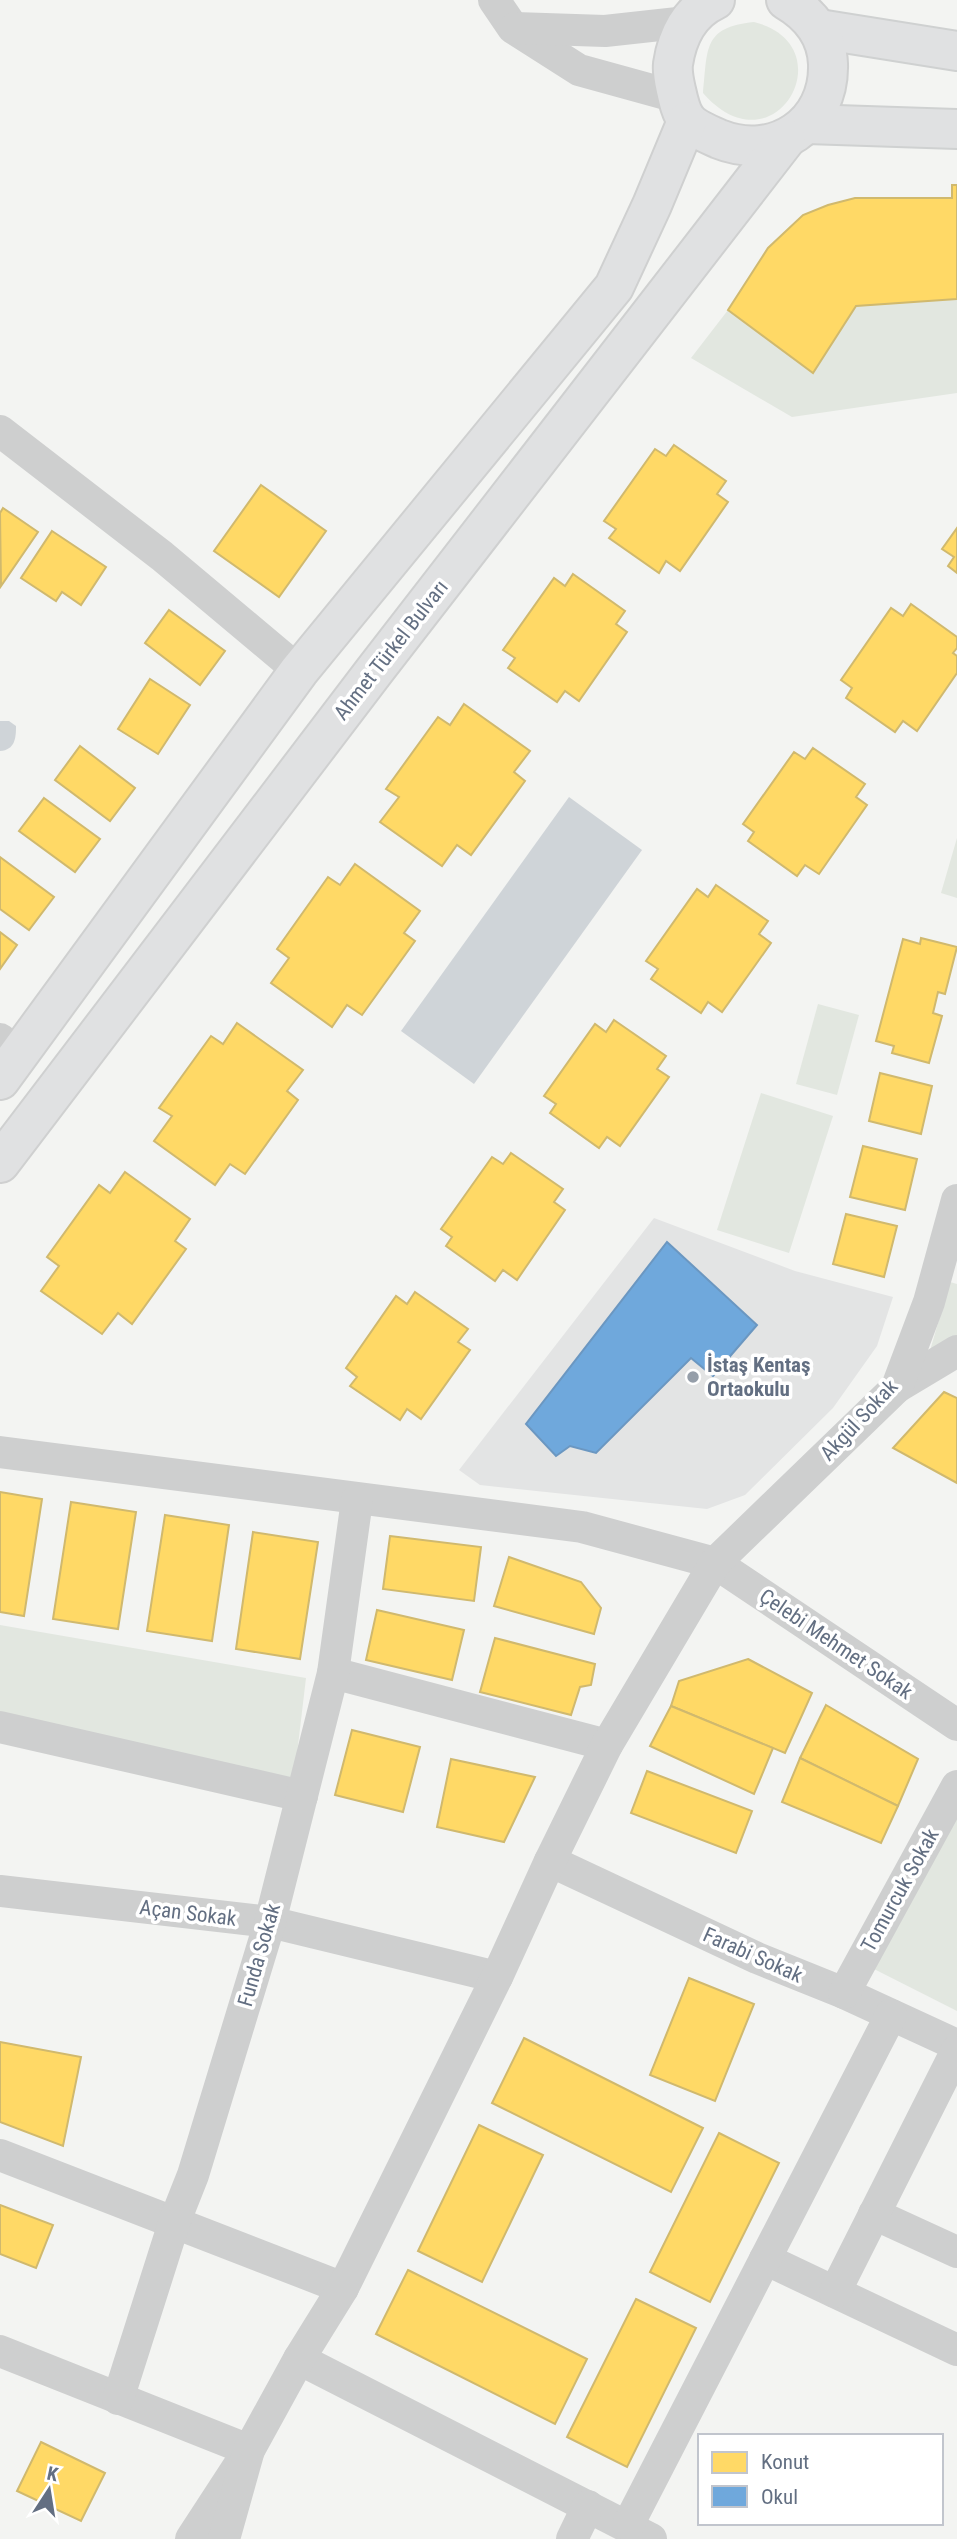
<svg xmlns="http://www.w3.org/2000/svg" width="957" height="2539" viewBox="0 0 957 2539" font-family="'Roboto Condensed',sans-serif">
	<rect width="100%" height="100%" fill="#f3f4f2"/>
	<!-- built -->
	<path fill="#e3e4e4" d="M 654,1218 L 795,1271 L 893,1297 L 877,1346 L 833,1408 L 745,1495 L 707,1509 L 480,1485 L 459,1470 Z"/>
	<!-- green -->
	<g fill="#e2e7e0">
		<path d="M 754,22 C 847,45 775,175 703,93 C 708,50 702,27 754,22 Z"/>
		<path d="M 957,299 L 957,393 L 792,417 L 691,358 L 728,310 L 813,373 L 856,306 Z"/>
		<path d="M 957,838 L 957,898 L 941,893 Z"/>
		<path d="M 818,1004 L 859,1015 L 837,1095 L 796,1084 Z"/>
		<path d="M 761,1093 L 833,1116 L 789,1253 L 717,1230 Z"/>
		<path d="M 950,1282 L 957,1284 L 957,1335 L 942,1349 L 929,1354 Z"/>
		<path d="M 0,1625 L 306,1678 L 294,1779 L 0,1712 Z"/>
		<path d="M 957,1799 L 957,2011 L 872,1968 Z"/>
	</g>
	<!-- water -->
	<g fill="#cfd4d8">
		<path d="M 0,721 L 9,721 L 16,726 C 16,738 15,750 0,751 Z"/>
		<path d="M 569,797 L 642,850 L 474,1084 L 401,1031 Z"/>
	</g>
	<!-- homes -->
	<g fill="#ffd966" stroke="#d0b96e" stroke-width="2">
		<path d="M 952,185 L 957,185 L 957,299 L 856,306 L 813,373 L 728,310 L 768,248 L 803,215 L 828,205 L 855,198 L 952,198 Z"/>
		<path d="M 674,445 L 726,481 L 717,494 L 728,502 L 680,571 L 666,561 L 659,573 L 609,538 L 616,529 L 604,521 L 655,449 L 666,456 Z"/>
		<path d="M 261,485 L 326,531 L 279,597 L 214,551 Z"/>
		<path d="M 3,508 L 38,532 L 1,586 L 0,513 Z"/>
		<path d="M 957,528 L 957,573 L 948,566 L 954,557 L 942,549 Z"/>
		<path d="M 52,531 L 106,567 L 81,605 L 62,592 L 56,601 L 21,578 Z"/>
		<path d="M 573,574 L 625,611 L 616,624 L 627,632 L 579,701 L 565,691 L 557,702 L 508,668 L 515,658 L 503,650 L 554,578 L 565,586 Z"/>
		<path d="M 911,604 L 957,637 L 957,648 L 953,653 L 957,656 L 957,673 L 917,731 L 903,721 L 895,732 L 846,698 L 852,688 L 841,680 L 891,608 L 903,616 Z"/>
		<path d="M 169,610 L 225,651 L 200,685 L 145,643 Z"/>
		<path d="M 150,679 L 190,705 L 158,754 L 118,729 Z"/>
		<path d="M 464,704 L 530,751 L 514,772 L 525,781 L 471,855 L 457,845 L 442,866 L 380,822 L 399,797 L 386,789 L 438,717 L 450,725 Z"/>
		<path d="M 80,746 L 135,788 L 110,821 L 55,780 Z"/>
		<path d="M 813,748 L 865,784 L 856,797 L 867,805 L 819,874 L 805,865 L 797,876 L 748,841 L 754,832 L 743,824 L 794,752 L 805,759 Z"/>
		<path d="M 44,798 L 100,839 L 75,872 L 19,831 Z"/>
		<path d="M 0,857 L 54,897 L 29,930 L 0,909 Z"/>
		<path d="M 355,864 L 420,911 L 404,933 L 415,941 L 362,1015 L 347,1005 L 332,1027 L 271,983 L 289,958 L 277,949 L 328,877 L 340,885 Z"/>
		<path d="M 716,885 L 768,921 L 759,934 L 771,943 L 722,1012 L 708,1002 L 701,1013 L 651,979 L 658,969 L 646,961 L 697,889 L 708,897 Z"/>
		<path d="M 0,932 L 17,945 L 0,969 Z"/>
		<path d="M 921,938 L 957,947 L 945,994 L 938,992 L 933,1013 L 942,1016 L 929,1063 L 892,1053 L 894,1046 L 876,1041 L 903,939 L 920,944 Z"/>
		<path d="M 614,1020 L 666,1056 L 657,1069 L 669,1077 L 620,1146 L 607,1137 L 599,1148 L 550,1113 L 556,1104 L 544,1096 L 595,1024 L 606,1032 Z"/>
		<path d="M 237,1023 L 303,1070 L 287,1091 L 298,1100 L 245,1174 L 230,1164 L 215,1185 L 154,1141 L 172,1116 L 159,1108 L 211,1036 L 223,1044 Z"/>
		<path d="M 880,1073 L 932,1086 L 921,1134 L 869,1121 Z"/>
		<path d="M 863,1146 L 917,1159 L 905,1210 L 850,1197 Z"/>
		<path d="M 511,1153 L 563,1189 L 554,1202 L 565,1210 L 517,1280 L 503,1270 L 495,1281 L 446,1246 L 452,1237 L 441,1229 L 492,1157 L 503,1164 Z"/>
		<path d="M 125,1172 L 190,1219 L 175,1241 L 186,1249 L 132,1324 L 118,1313 L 102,1334 L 41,1291 L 59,1266 L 47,1257 L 99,1185 L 110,1193 Z"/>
		<path d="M 846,1214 L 897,1226 L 884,1277 L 833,1264 Z"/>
		<path d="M 415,1292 L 468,1329 L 458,1342 L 470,1350 L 421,1419 L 407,1409 L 400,1420 L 350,1386 L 357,1377 L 346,1368 L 396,1296 L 407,1304 Z"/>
		<path d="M 944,1392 L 957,1398 L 957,1483 L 893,1448 Z"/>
		<path d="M 0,1492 L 42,1499 L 24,1616 L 0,1612 Z"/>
		<path d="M 71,1502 L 136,1512 L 118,1629 L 53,1619 Z"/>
		<path d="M 165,1515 L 229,1525 L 212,1641 L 147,1631 Z"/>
		<path d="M 253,1532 L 318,1542 L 300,1659 L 236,1649 Z"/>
		<path d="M 390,1536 L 481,1547 L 474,1601 L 383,1589 Z"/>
		<path d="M 509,1557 L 581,1582 L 601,1608 L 594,1634 L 494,1606 Z"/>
		<path d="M 377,1610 L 464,1630 L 452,1680 L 366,1660 Z"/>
		<path d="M 495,1638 L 595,1664 L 591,1685 L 580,1687 L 571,1715 L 480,1692 Z"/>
		<path d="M 748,1659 L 812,1693 L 785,1753 L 671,1706 L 679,1681 Z"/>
		<path d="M 826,1705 L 918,1759 L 898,1806 L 800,1758 Z"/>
		<path d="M 671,1706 L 773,1748 L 754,1794 L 650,1746 Z"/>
		<path d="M 352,1730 L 420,1747 L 403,1812 L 335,1795 Z"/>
		<path d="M 800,1758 L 898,1806 L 881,1843 L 782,1802 Z"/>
		<path d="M 451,1759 L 535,1777 L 504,1842 L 437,1827 Z"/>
		<path d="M 647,1771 L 752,1811 L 736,1853 L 631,1813 Z"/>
		<path d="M 689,1978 L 754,2004 L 715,2101 L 650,2075 Z"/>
		<path d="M 524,2038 L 703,2128 L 671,2192 L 492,2103 Z"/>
		<path d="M 0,2042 L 81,2057 L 63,2146 L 0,2122 Z"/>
		<path d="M 479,2125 L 543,2155 L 482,2282 L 418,2251 Z"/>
		<path d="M 719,2133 L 779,2163 L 710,2302 L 650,2272 Z"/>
		<path d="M 0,2205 L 53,2225 L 36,2268 L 0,2254 Z"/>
		<path d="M 408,2270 L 587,2359 L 555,2424 L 376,2334 Z"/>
		<path d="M 636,2299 L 696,2328 L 627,2467 L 567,2437 Z"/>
		<path d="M 41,2442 L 105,2473 L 81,2521 L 17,2491 Z"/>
	</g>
	<!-- schools -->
	<path fill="#6fa8dc" stroke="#6b97c1" stroke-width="2" d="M 667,1242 L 757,1325 L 713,1376 L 691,1358 L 596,1453 L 570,1446 L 556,1456 L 526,1424 Z"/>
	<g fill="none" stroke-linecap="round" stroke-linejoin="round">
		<!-- secondary casing -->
		<g stroke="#cfd1d1" stroke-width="42">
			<g id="secondary">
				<path d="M 819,29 L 957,51"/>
				<path d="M 807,124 L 957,129"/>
			</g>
		</g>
		<!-- primary casing -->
		<g stroke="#cfd0d0" stroke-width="42">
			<g id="primary">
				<path d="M 715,0 C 689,12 677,37 673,64 C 672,73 674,81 676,90 C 678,99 681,113 687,120 C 693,128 710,135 719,139 C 774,161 830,125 828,64 C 827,35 810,14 786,0"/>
				<path d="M 0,1080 L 299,671 L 614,287 L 652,205 L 687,121"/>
				<path d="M 0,1163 L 375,670 L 786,139"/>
			</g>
		</g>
		<!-- minor -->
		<g stroke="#cecfcf" stroke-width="32">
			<path d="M 494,0 L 513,28 L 579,70 L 677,97"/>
			<path d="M 515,28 L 605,31 L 687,22"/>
			<path d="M 0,431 L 162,556 L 299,671"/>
			<path d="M 0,1039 L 20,1054"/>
			<path d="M 897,1387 L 957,1351"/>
			<path d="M 0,1452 L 582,1527 L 715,1563 L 957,1725"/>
			<path d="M 333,1673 L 607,1745"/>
			<path d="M 0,1727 L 302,1796"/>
			<path d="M 550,1861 L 757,1958 L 844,1993 L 957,2045"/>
			<path d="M 0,1891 L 270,1922 L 497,1977"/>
			<path d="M 844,1993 L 957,1786"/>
			<path d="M 0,2155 L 343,2288"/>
			<path d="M 874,2214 L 957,2252"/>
			<path d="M 765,2259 L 957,2350"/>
			<path d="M 835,2292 L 957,2050"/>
			<path d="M 0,2351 L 249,2450 L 191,2539"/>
			<path d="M 299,2359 L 651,2539"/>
			<path d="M 118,2399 L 174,2223 L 193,2175 L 270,1922 L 333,1673 L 357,1500"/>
			<path d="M 628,2525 L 891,2015"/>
			<path d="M 224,2539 L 249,2450 L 299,2359 L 343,2288 L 497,1977 L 550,1861 L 607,1745 L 715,1563 L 897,1387 L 929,1302 L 957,1200"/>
			<path d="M 572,2539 L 588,2506"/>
		</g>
		<!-- secondary -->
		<use href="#secondary" stroke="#e0e1e2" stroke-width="38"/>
		<!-- primary -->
		<use href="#primary" stroke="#e0e1e2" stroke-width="38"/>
	</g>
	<!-- markers -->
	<circle fill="#959ea9" stroke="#fff" stroke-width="2.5" cx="693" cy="1377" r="7"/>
	<g text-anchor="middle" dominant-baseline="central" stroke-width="7" stroke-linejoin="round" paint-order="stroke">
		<!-- street labels -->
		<g font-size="21" fill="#636f82" stroke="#fff">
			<text transform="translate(391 650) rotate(-52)">Ahmet Türkel Bulvarı</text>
			<text transform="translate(859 1420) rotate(-47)">Akgül Sokak</text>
			<text transform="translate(836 1644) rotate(34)">Çelebi Mehmet Sokak</text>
			<text transform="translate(900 1890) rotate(-61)">Tomurcuk Sokak</text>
			<text transform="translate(188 1913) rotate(7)">Açan Sokak</text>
			<text transform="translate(259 1955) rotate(-74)">Funda Sokak</text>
			<text transform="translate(753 1955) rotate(24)">Farabi Sokak</text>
		</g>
		<!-- poi labels -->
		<g font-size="21" font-weight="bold" fill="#636f82" stroke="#fff" text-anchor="start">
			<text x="707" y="1365">İstaş Kentaş<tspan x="707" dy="24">Ortaokulu</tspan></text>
		</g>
	</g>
	<!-- legend -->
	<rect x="698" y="2434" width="245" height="91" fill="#ffffff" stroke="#c1c5cd" stroke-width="2"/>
	<rect x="712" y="2452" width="35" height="21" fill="#ffd966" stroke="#c1c5cd" stroke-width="2"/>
	<text x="761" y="2469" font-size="21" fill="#636f82">Konut</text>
	<rect x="712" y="2486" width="35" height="21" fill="#6fa8dc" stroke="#c1c5cd" stroke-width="2"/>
	<text x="761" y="2504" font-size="21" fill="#636f82">Okul</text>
	<!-- north arrow -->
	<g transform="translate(49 2490) rotate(12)" stroke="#ffffff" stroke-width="5" paint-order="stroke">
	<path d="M0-5L12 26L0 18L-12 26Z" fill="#636f82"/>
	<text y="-10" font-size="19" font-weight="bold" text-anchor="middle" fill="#636f82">K</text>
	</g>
</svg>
